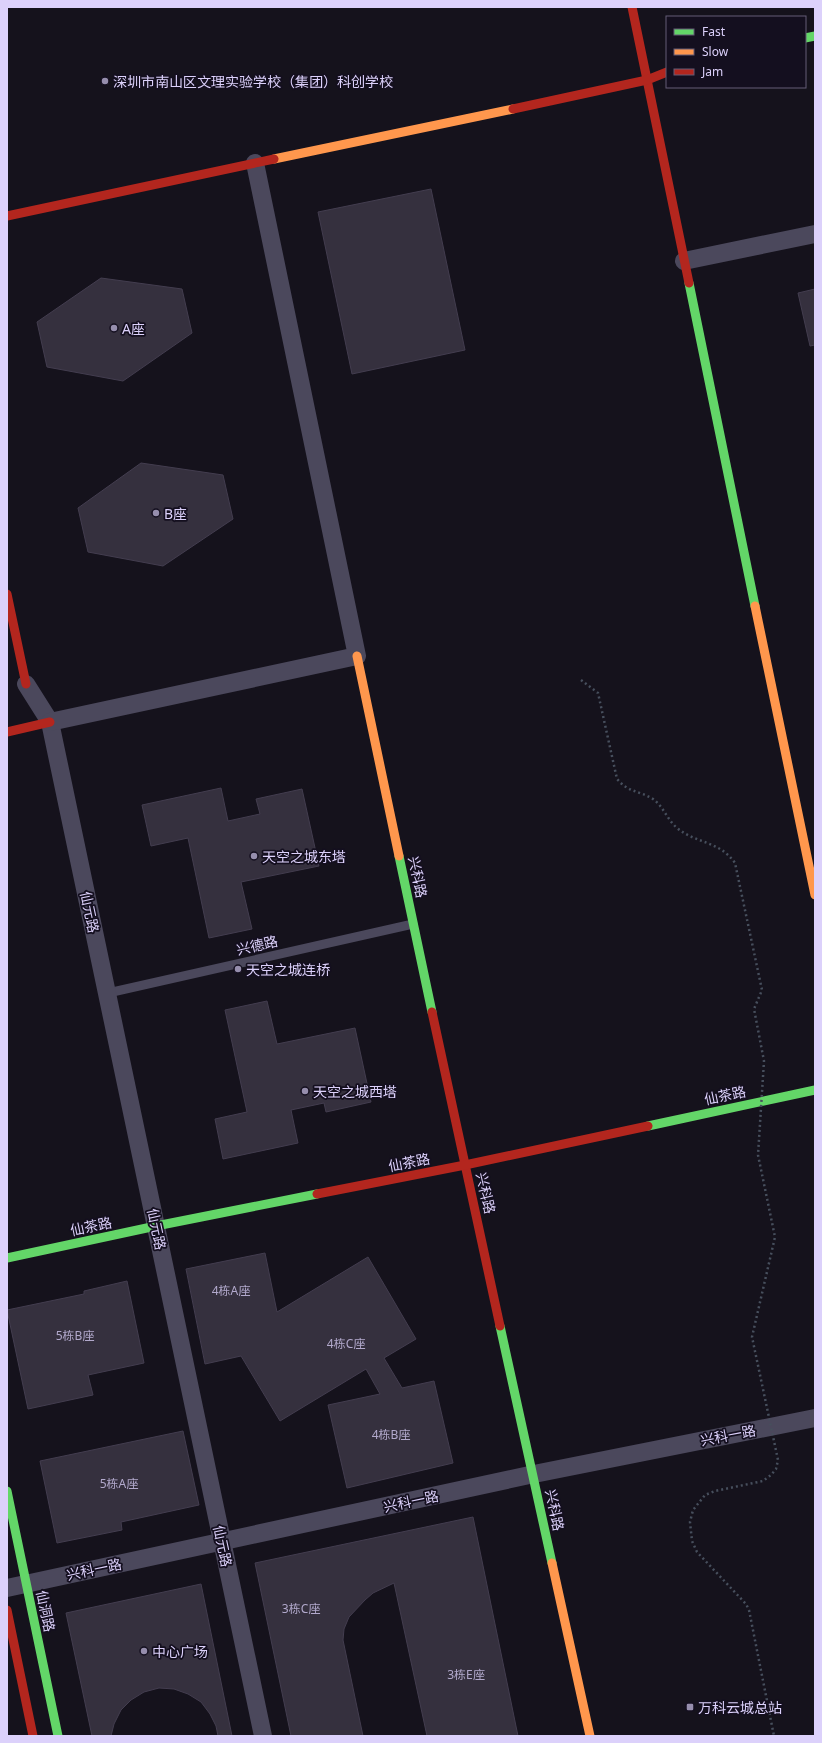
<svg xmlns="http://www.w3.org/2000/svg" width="822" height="1743" viewBox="0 0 822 1743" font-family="'Noto Sans','Noto Sans SC',sans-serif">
	<rect width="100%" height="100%" fill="#15121c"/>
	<!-- building -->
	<g fill="#35303e" stroke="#433d4f">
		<path d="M 431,189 L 465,350 L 352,374 L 318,212 Z"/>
		<path d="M 101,278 L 182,289 L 192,333 L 123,381 L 47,367 L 37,322 Z"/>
		<path d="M 815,289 L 815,345 L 810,346 L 798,293 Z"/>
		<path d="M 141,463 L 223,475 L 233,519 L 163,566 L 88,552 L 78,508 Z"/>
		<path d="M 221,788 L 228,821 L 260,814 L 256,799 L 302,789 L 319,866 L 241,882 L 252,929 L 209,938 L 188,838 L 151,846 L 142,805 Z"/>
		<path d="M 267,1001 L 277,1044 L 355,1028 L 371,1102 L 326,1112 L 324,1103 L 291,1110 L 298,1143 L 223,1159 L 215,1119 L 247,1112 L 225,1010 Z"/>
		<path d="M 265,1253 L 277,1312 L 368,1257 L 416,1339 L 384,1358 L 402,1388 L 434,1381 L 453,1463 L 347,1488 L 328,1405 L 380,1394 L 366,1369 L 280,1421 L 241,1356 L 205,1364 L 186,1269 Z"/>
		<path d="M 127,1281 L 144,1363 L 88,1375 L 93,1395 L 28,1409 L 7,1310 L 84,1294 L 84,1291 Z"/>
		<path d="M 183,1431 L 199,1505 L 121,1522 L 122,1530 L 57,1543 L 40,1461 Z"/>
		<path d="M 473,1517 L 518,1736 L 427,1736 L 394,1583 L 373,1593 L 365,1600 L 349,1617 L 344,1629 L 343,1640 L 363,1736 L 291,1736 L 255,1563 Z"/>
		<path d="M 201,1584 L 232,1736 L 218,1736 L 216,1726 L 210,1714 L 201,1702 L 188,1694 L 174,1689 L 159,1688 L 144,1692 L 131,1700 L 121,1710 L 114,1724 L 111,1736 L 92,1736 L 66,1613 Z"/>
	</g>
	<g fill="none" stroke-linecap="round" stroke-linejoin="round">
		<!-- lane -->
		<path stroke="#4b485c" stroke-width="9" d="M 108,993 L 413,924"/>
		<!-- street -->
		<g stroke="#4b485c" stroke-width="18">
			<path d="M 684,261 L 815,234"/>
			<path d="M 26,684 L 50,722 L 263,1736"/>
			<path d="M 50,722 L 357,656 L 255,163"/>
			<path d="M 7,1588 L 534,1474 L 815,1418"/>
		</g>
		<!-- fast -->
		<g stroke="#63d668" stroke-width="9">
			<path d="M 805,38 L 815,36"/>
			<path d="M 689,283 L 755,606"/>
			<path d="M 399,856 L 432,1012"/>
			<path d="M 648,1126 L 815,1090"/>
			<path d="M 7,1258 L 156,1226 L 317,1194"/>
			<path d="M 500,1326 L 552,1563"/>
			<path d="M 7,1491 L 58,1736"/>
		</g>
		<!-- slow -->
		<g stroke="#ff974d" stroke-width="9">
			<path d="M 274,159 L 513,109"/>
			<path d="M 755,606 L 815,895"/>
			<path d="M 357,656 L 399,856"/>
			<path d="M 552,1563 L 590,1736"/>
		</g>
		<!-- jam -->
		<g stroke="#b3261e" stroke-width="9">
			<path d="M 632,7 L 689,283"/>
			<path d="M 513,109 L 647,80 L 667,72"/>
			<path d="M 7,216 L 274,159"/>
			<path d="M 7,594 L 26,684"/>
			<path d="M 7,732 L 50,722"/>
			<path d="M 432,1012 L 500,1326"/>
			<path d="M 317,1194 L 465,1165 L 648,1126"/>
			<path d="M 7,1610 L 33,1736"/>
		</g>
		<!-- path-bridge -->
		<path stroke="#474f5d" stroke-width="2.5" stroke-dasharray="2 3" stroke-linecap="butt" d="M 581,680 L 598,693 L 617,779 C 629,793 638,790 653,799 C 663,806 667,819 676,827 C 695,844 719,840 735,863 L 762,990 L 754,1009 L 764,1061 L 758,1155 L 775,1237 L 752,1337 L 778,1460 L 776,1469 L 771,1475 L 763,1481 L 715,1491 L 705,1495 L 693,1510 L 690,1522 L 692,1541 L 697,1552 L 746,1604 L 749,1610 L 774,1736"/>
	</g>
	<!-- markers -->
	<g fill="#968ead" stroke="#140f1f" stroke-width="1.5">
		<circle cx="105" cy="81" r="4"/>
		<circle cx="114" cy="328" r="4"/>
		<circle cx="156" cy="513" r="4"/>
		<circle cx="254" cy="856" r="4"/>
		<circle cx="238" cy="969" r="4"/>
		<circle cx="305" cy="1091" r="4"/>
		<circle cx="144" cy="1651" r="4"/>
		<rect x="686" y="1703" width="8" height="8" rx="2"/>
	</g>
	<g text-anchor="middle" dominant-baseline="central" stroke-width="3.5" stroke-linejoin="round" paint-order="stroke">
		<!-- number labels -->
		<g font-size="12" fill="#b2a9cc">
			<text x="231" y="1290">4栋A座</text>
			<text x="75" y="1335">5栋B座</text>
			<text x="346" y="1343">4栋C座</text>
			<text x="391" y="1434">4栋B座</text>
			<text x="119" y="1483">5栋A座</text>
			<text x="301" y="1608">3栋C座</text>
			<text x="466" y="1674">3栋E座</text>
		</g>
		<!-- poi labels -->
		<g font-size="14" fill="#dcd1fb" stroke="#140f1f" text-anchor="start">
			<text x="113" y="81">深圳市南山区文理实验学校（集团）科创学校</text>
			<text x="122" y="328">A座</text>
			<text x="164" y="513">B座</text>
			<text x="262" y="856">天空之城东塔</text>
			<text x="246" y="969">天空之城连桥</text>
			<text x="313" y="1091">天空之城西塔</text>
			<text x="152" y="1651">中心广场</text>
			<text x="698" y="1707">万科云城总站</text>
		</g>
		<!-- street labels -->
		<g font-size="14" fill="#dcd1fb" stroke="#140f1f">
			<text transform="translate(418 877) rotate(78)">兴科路</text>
			<text transform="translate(90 912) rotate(78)">仙元路</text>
			<text transform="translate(257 945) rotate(-13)">兴德路</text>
			<text transform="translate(725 1095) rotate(-12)">仙茶路</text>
			<text transform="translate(409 1162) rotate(-11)">仙茶路</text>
			<text transform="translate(486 1193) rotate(77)">兴科路</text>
			<text transform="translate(91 1226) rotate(-12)">仙茶路</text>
			<text transform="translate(157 1229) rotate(78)">仙元路</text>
			<text transform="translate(728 1435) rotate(-11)">兴科一路</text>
			<text transform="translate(411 1501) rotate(-12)">兴科一路</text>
			<text transform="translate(555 1510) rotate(78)">兴科路</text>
			<text transform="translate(223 1546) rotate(78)">仙元路</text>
			<text transform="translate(94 1569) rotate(-12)">兴科一路</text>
			<text transform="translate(46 1611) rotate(78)">仙洞路</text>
		</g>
	</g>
	<!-- border -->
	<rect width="822" height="1743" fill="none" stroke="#dcd1fb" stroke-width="16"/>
	<!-- legend -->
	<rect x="666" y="16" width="140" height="72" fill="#140f1f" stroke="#645d77"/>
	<rect x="674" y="29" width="20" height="6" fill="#63d668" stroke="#645d77"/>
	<text x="702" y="36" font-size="12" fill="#dcd1fb">Fast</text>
	<rect x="674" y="49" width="20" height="6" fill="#ff974d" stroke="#645d77"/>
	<text x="702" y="56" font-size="12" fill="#dcd1fb">Slow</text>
	<rect x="674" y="69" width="20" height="6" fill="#b3261e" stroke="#645d77"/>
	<text x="702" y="76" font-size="12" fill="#dcd1fb">Jam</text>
</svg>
